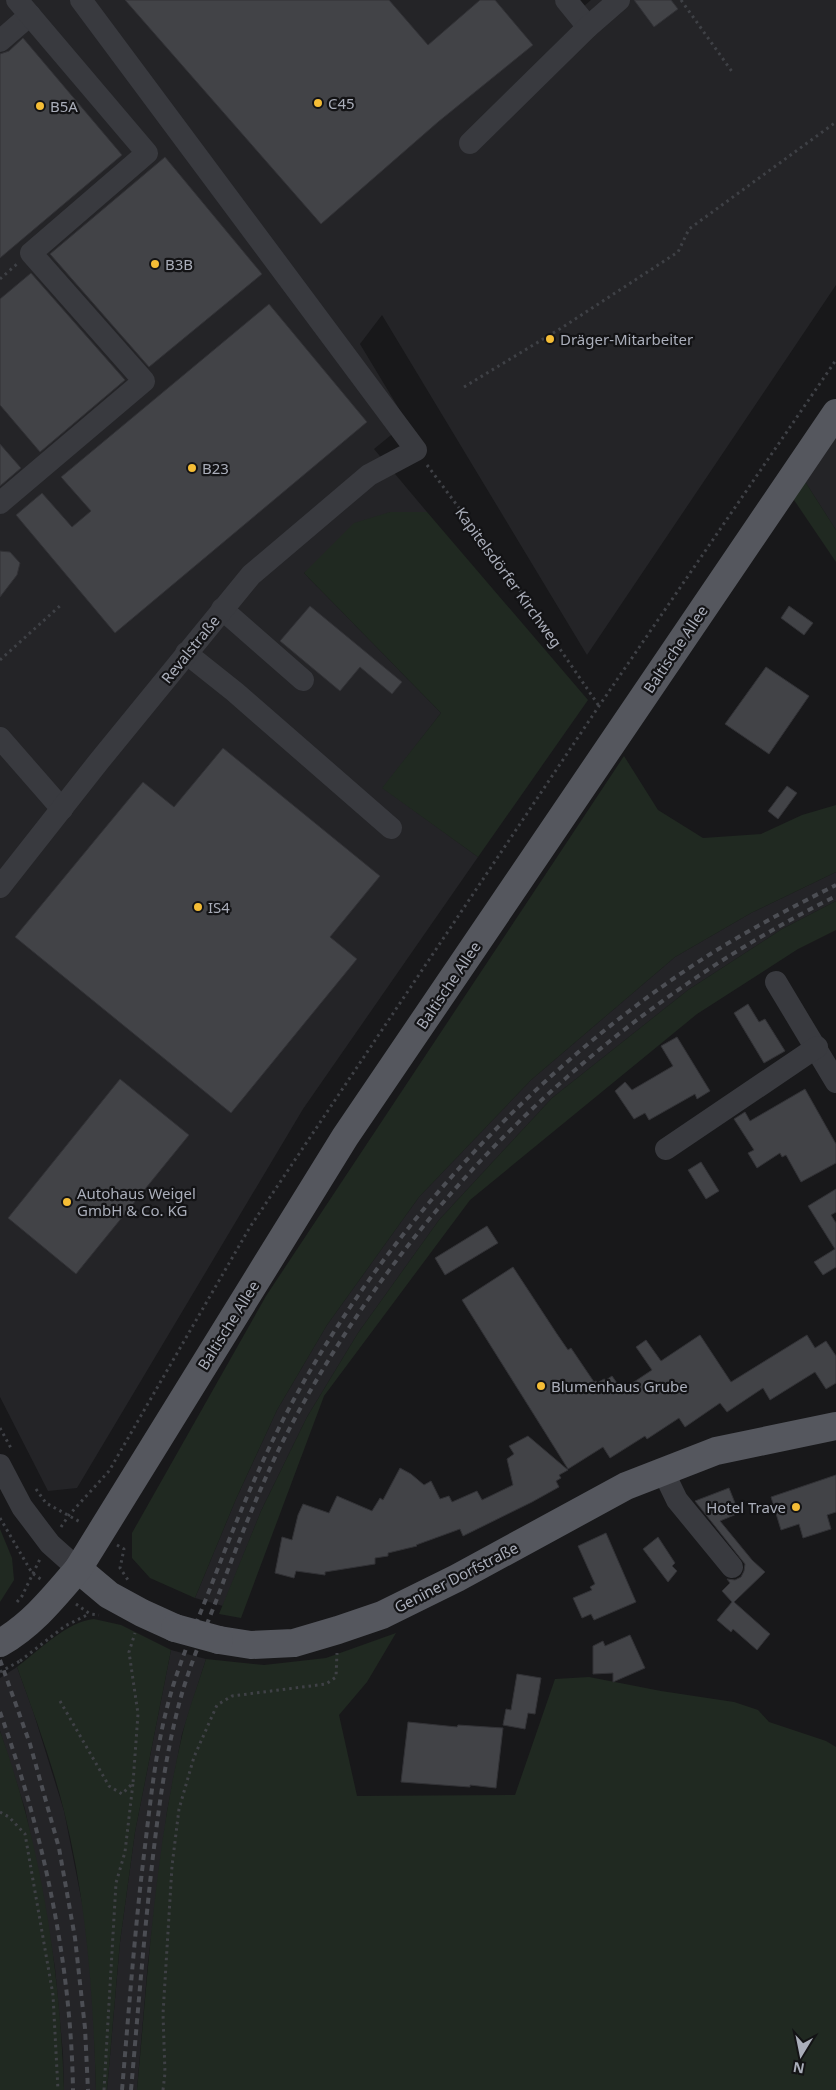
<svg xmlns="http://www.w3.org/2000/svg" width="836" height="2090" viewBox="0 0 836 2090" font-family="'Noto Sans',sans-serif">
	<rect width="100%" height="100%" fill="#18181a"/>
	<!-- built -->
	<g fill="#242427">
		<path d="M 0,0 L 555,0 L 570,18 L 591,0 L 836,0 L 836,285 L 587,655 L 382,315 L 360,344 L 407,422 L 374,449 L 427,512 L 390,512 L 304,573 L 441,713 L 383,788 L 478,857 L 303,1109 L 77,1488 L 48,1491 L 0,1397 Z"/>
		<path d="M 836,432 L 836,530 L 804,480 Z"/>
		<path d="M 836,872 L 836,901 L 782,929 L 688,990 L 552,1098 L 439,1220 L 358,1333 L 307,1417 L 261,1511 L 223,1606 L 195,1598 L 236,1499 L 277,1410 L 327,1325 L 419,1197 L 531,1080 L 675,957 L 751,913 Z"/>
		<path d="M 171,1650 L 206,1659 L 182,1734 L 167,1812 L 148,1962 L 137,2090 L 107,2090 L 120,1942 L 135,1832 Z"/>
		<path d="M 17,1667 L 33,1711 L 64,1811 L 84,1913 L 93,1994 L 96,2090 L 64,2090 L 63,2054 L 55,1968 L 43,1895 L 25,1809 L 0,1731 L 0,1678 Z"/>
	</g>
	<!-- green -->
	<g fill="#202921">
		<path d="M 804,480 L 836,530 L 836,562 L 792,497 Z"/>
		<path d="M 390,512 L 427,512 L 588,700 L 478,857 L 382,788 L 441,713 L 304,573 L 354,523 Z"/>
		<path d="M 624,756 L 658,810 L 703,838 L 761,834 L 802,815 L 836,805 L 836,872 L 751,913 L 675,957 L 531,1080 L 419,1197 L 327,1325 L 277,1410 L 236,1499 L 195,1598 L 150,1578 L 132,1558 L 132,1533 L 266,1296 Z"/>
		<path d="M 836,901 L 836,930 L 798,949 L 697,1014 L 470,1200 L 324,1396 L 241,1618 L 219,1614 L 261,1511 L 307,1417 L 358,1333 L 439,1220 L 552,1098 L 688,990 L 782,929 Z"/>
		<path d="M 0,1529 L 12,1558 L 14,1580 L 0,1602 Z"/>
		<path d="M 94,1619 L 121,1625 L 171,1650 L 135,1832 L 120,1942 L 107,2090 L 96,2090 C 93,1996 87,1903 64,1811 C 52,1762 34,1714 17,1667 C 38,1651 68,1621 94,1619 Z"/>
		<path d="M 396,1633 L 367,1682 L 339,1715 L 357,1796 L 515,1795 L 555,1679 L 589,1677 L 661,1691 L 734,1702 L 758,1710 L 769,1722 L 826,1741 L 836,1747 L 836,2090 L 137,2090 C 148,1972 155,1851 182,1736 C 188,1710 198,1685 206,1659 L 264,1665 L 326,1658 Z"/>
		<path d="M 0,1731 C 41,1844 60,1969 64,2090 L 0,2090 Z"/>
	</g>
	<!-- building -->
	<g fill="#424347" stroke="#323236">
		<path d="M 125,0 L 389,0 L 428,45 L 480,0 L 495,0 L 533,45 L 438,122 L 321,224 Z"/>
		<path d="M 634,0 L 671,0 L 678,9 L 654,27 Z"/>
		<path d="M 23,38 L 122,155 L 0,258 L 0,54 L 9,51 Z"/>
		<path d="M 165,157 L 262,274 L 149,367 L 50,254 Z"/>
		<path d="M 31,273 L 125,380 L 40,452 L 0,405 L 0,299 Z"/>
		<path d="M 269,304 L 367,422 L 115,633 L 16,515 L 42,493 L 72,527 L 91,511 L 61,477 Z"/>
		<path d="M 0,444 L 21,468 L 0,486 Z"/>
		<path d="M 0,551 L 10,552 L 20,563 L 17,575 L 0,597 Z"/>
		<path d="M 310,606 L 402,682 L 392,694 L 360,667 L 340,691 L 280,641 Z"/>
		<path d="M 789,606 L 813,623 L 804,635 L 781,618 Z"/>
		<path d="M 766,667 L 809,696 L 769,754 L 725,724 Z"/>
		<path d="M 223,748 L 380,876 L 330,937 L 357,959 L 231,1113 L 15,937 L 143,782 L 174,807 Z"/>
		<path d="M 787,786 L 797,793 L 778,819 L 768,811 Z"/>
		<path d="M 748,1004 L 759,1022 L 765,1019 L 785,1051 L 764,1063 L 734,1013 Z"/>
		<path d="M 677,1037 L 710,1091 L 697,1099 L 695,1094 L 649,1120 L 645,1113 L 634,1119 L 615,1091 L 625,1082 L 632,1090 L 673,1066 L 661,1046 Z"/>
		<path d="M 120,1079 L 189,1135 L 76,1274 L 8,1218 Z"/>
		<path d="M 805,1089 L 836,1144 L 836,1163 L 801,1182 L 786,1155 L 782,1157 L 780,1153 L 757,1168 L 748,1153 L 754,1150 L 734,1119 L 745,1112 L 750,1121 Z"/>
		<path d="M 701,1162 L 719,1191 L 706,1199 L 688,1170 Z"/>
		<path d="M 836,1189 L 836,1212 L 831,1215 L 836,1223 L 836,1267 L 823,1275 L 814,1262 L 835,1249 L 808,1206 Z"/>
		<path d="M 487,1226 L 498,1243 L 445,1275 L 435,1258 Z"/>
		<path d="M 513,1267 L 557,1334 L 568,1350 L 571,1348 L 594,1382 L 596,1381 L 597,1383 L 604,1379 L 606,1380 L 612,1376 L 622,1390 L 652,1370 L 636,1347 L 646,1340 L 661,1361 L 700,1335 L 731,1382 L 807,1335 L 815,1348 L 826,1341 L 836,1356 L 836,1383 L 826,1389 L 815,1372 L 770,1400 L 763,1388 L 727,1412 L 720,1403 L 685,1427 L 679,1418 L 647,1439 L 645,1436 L 610,1458 L 603,1447 L 568,1469 L 462,1300 Z"/>
		<path d="M 528,1436 L 568,1470 L 559,1475 L 561,1478 L 556,1481 L 559,1487 L 532,1502 L 463,1536 L 460,1529 L 416,1545 L 417,1546 L 388,1553 L 388,1556 L 375,1558 L 375,1564 L 325,1572 L 325,1575 L 296,1571 L 294,1578 L 275,1573 L 282,1537 L 292,1540 L 298,1515 L 303,1504 L 329,1513 L 337,1496 L 372,1511 L 380,1498 L 383,1500 L 400,1468 L 411,1474 L 424,1485 L 431,1481 L 440,1499 L 449,1496 L 452,1502 L 477,1491 L 482,1500 L 513,1485 L 507,1459 L 514,1454 L 509,1446 Z"/>
		<path d="M 836,1475 L 836,1512 L 827,1515 L 831,1529 L 803,1538 L 799,1524 L 781,1530 L 771,1497 Z"/>
		<path d="M 729,1488 L 739,1513 L 720,1521 L 752,1560 L 765,1572 L 734,1602 L 770,1634 L 757,1650 L 733,1629 L 731,1632 L 717,1620 L 732,1602 L 722,1591 L 730,1583 L 727,1579 L 735,1580 L 741,1577 L 744,1571 L 745,1564 L 695,1501 Z"/>
		<path d="M 606,1533 L 636,1602 L 594,1620 L 591,1614 L 582,1618 L 573,1598 L 592,1590 L 590,1587 L 595,1584 L 578,1546 Z"/>
		<path d="M 658,1537 L 675,1563 L 672,1566 L 677,1571 L 668,1582 L 643,1549 Z"/>
		<path d="M 630,1635 L 645,1668 L 613,1682 L 613,1673 L 593,1674 L 593,1646 L 603,1641 L 605,1646 Z"/>
		<path d="M 517,1674 L 541,1678 L 535,1714 L 528,1713 L 525,1729 L 503,1725 L 506,1709 L 511,1710 Z"/>
		<path d="M 408,1722 L 457,1727 L 458,1725 L 503,1728 L 496,1788 L 470,1785 L 470,1787 L 401,1782 Z"/>
	</g>
	<g fill="none" stroke-linecap="round" stroke-linejoin="round">
		<!-- path -->
		<g stroke="#3f4146" stroke-width="3" stroke-dasharray="2.5 4" stroke-linecap="butt">
			<path d="M 681,0 L 733,73"/>
			<path d="M 0,279 L 17,264"/>
			<path d="M 464,387 L 563,327 L 678,252 L 689,229 L 836,122"/>
			<path d="M 427,465 L 512,579 L 599,706"/>
			<path d="M 0,660 L 62,604"/>
			<path d="M 0,1428 L 12,1450"/>
			<path d="M 36,1489 L 46,1503 L 82,1523"/>
			<path d="M 0,1518 L 32,1573 L 42,1580"/>
			<path d="M 61,1527 L 69,1515 L 109,1471 L 250,1227 L 599,706 L 836,360"/>
			<path d="M 117,1545 L 124,1549 L 120,1568 L 128,1580"/>
			<path d="M 17,1602 L 22,1596 L 40,1559"/>
			<path d="M 76,1604 L 90,1614 L 99,1615"/>
			<path d="M 20,1661 L 65,1626 L 89,1614"/>
			<path d="M 60,1701 L 109,1786 L 122,1794 L 133,1783 L 138,1714 L 129,1652 L 135,1633"/>
			<path d="M 0,1812 L 9,1817 L 25,1834 L 53,1995 L 58,2090"/>
			<path d="M 104,2090 L 116,1883 L 125,1852 L 133,1783"/>
			<path d="M 163,2090 L 165,2073 L 163,2014 L 172,1866 L 179,1809 L 194,1757 L 217,1705 L 232,1696 L 326,1684 L 336,1677 L 337,1653"/>
		</g>
		<!-- minor -->
		<g stroke="#393a3f" stroke-width="22">
			<path d="M 566,0 L 588,27"/>
			<path d="M 0,41 L 30,15"/>
			<path d="M 470,143 L 588,27 L 619,0"/>
			<path d="M 0,503 L 144,381 L 31,253 L 147,153 L 17,0"/>
			<path d="M 222,609 L 303,680"/>
			<path d="M 186,653 L 235,692 L 391,828"/>
			<path d="M 0,738 L 62,809"/>
			<path d="M 0,887 L 100,760 L 251,575 L 369,475 L 416,450 L 81,0"/>
			<path d="M 776,982 L 836,1082"/>
			<path d="M 666,1149 L 817,1047"/>
			<path d="M 0,1465 L 22,1507 L 50,1544 L 78,1569"/>
			<path d="M 663,1471 L 677,1500 L 732,1567"/>
		</g>
		<!-- major -->
		<g stroke="#55575e" stroke-width="28">
			<path d="M 78,1569 L 109,1595 L 142,1613 L 175,1628"/>
			<path d="M 219,1640 L 251,1645 L 294,1643 L 338,1630 L 382,1615 L 457,1578 L 626,1486 L 716,1451 L 836,1426"/>
			<path d="M 0,1643 C 32,1625 54,1597 78,1569 L 345,1137 L 836,413"/>
		</g>
		<!-- rail -->
		<g stroke="#4c4e54" stroke-width="4" stroke-dasharray="6 5" stroke-linecap="butt">
			<path d="M 0,1660 L 30,1744 L 59,1848 L 75,1938 L 85,2028 L 88,2090"/>
			<path d="M 0,1712 C 43,1832 71,1962 73,2090"/>
			<path d="M 122,2090 C 129,2009 135,1927 145,1846 C 151,1797 156,1747 169,1700 C 180,1659 198,1620 213,1581 C 238,1516 264,1453 298,1392 C 394,1219 545,1059 712,953 C 752,928 794,906 836,885"/>
			<path d="M 131,2090 C 138,2012 144,1934 153,1856 C 159,1805 166,1754 179,1704 C 190,1662 209,1621 224,1580 C 241,1536 258,1493 278,1451 C 398,1211 596,1016 836,896"/>
		</g>
		<!-- path-bridge -->
		<path stroke="#3f4146" stroke-width="3" stroke-dasharray="2.5 4" stroke-linecap="butt" d="M 0,1672 L 20,1661"/>
		<!-- major-bridge -->
		<path stroke="#55575e" stroke-width="28" d="M 175,1628 L 219,1640"/>
	</g>
	<!-- markers -->
	<g fill="#f5bd36" stroke="#131315" stroke-width="2">
		<circle cx="318" cy="103" r="5"/>
		<circle cx="40" cy="106" r="5"/>
		<circle cx="155" cy="264" r="5"/>
		<circle cx="550" cy="339" r="5"/>
		<circle cx="192" cy="468" r="5"/>
		<circle cx="198" cy="907" r="5"/>
		<circle cx="67" cy="1202" r="5"/>
		<circle cx="541" cy="1386" r="5"/>
		<circle cx="796" cy="1507" r="5"/>
	</g>
	<g text-anchor="middle" dominant-baseline="central" stroke-width="4.5" stroke-linejoin="round" paint-order="stroke">
		<!-- poi labels -->
		<g font-size="15" fill="#aaaeba" stroke="#131315" text-anchor="start">
			<text x="328" y="103">C45</text>
			<text x="50" y="106">B5A</text>
			<text x="165" y="264">B3B</text>
			<text x="560" y="339">Dräger-Mitarbeiter</text>
			<text x="202" y="468">B23</text>
			<text x="208" y="907">IS4</text>
			<text x="77" y="1193">Autohaus Weigel<tspan x="77" dy="17">GmbH &amp; Co. KG</tspan></text>
			<text x="551" y="1386">Blumenhaus Grube</text>
			<text x="786" y="1507" text-anchor="end">Hotel Trave</text>
		</g>
		<!-- street labels -->
		<g font-size="15" fill="#aaaeba" stroke="#131315">
			<text transform="translate(509 577) rotate(54)">Kapitelsdörfer Kirchweg</text>
			<text transform="translate(190 649) rotate(-51)">Revalstraße</text>
			<text transform="translate(675 649) rotate(-56)">Baltische Allee</text>
			<text transform="translate(448 985) rotate(-56)">Baltische Allee</text>
			<text transform="translate(228 1325) rotate(-58)">Baltische Allee</text>
			<text transform="translate(456 1577) rotate(-27)">Geniner Dorfstraße</text>
		</g>
	</g>
	<!-- north arrow -->
	<g transform="translate(801 2055) rotate(190)" stroke="#131315" stroke-width="4" paint-order="stroke">
	<path d="M0-4L9 19L0 12L-9 19Z" fill="#aaaeba"/>
	<text y="-8" font-size="14" font-weight="bold" text-anchor="middle" fill="#aaaeba">N</text>
	</g>
</svg>
